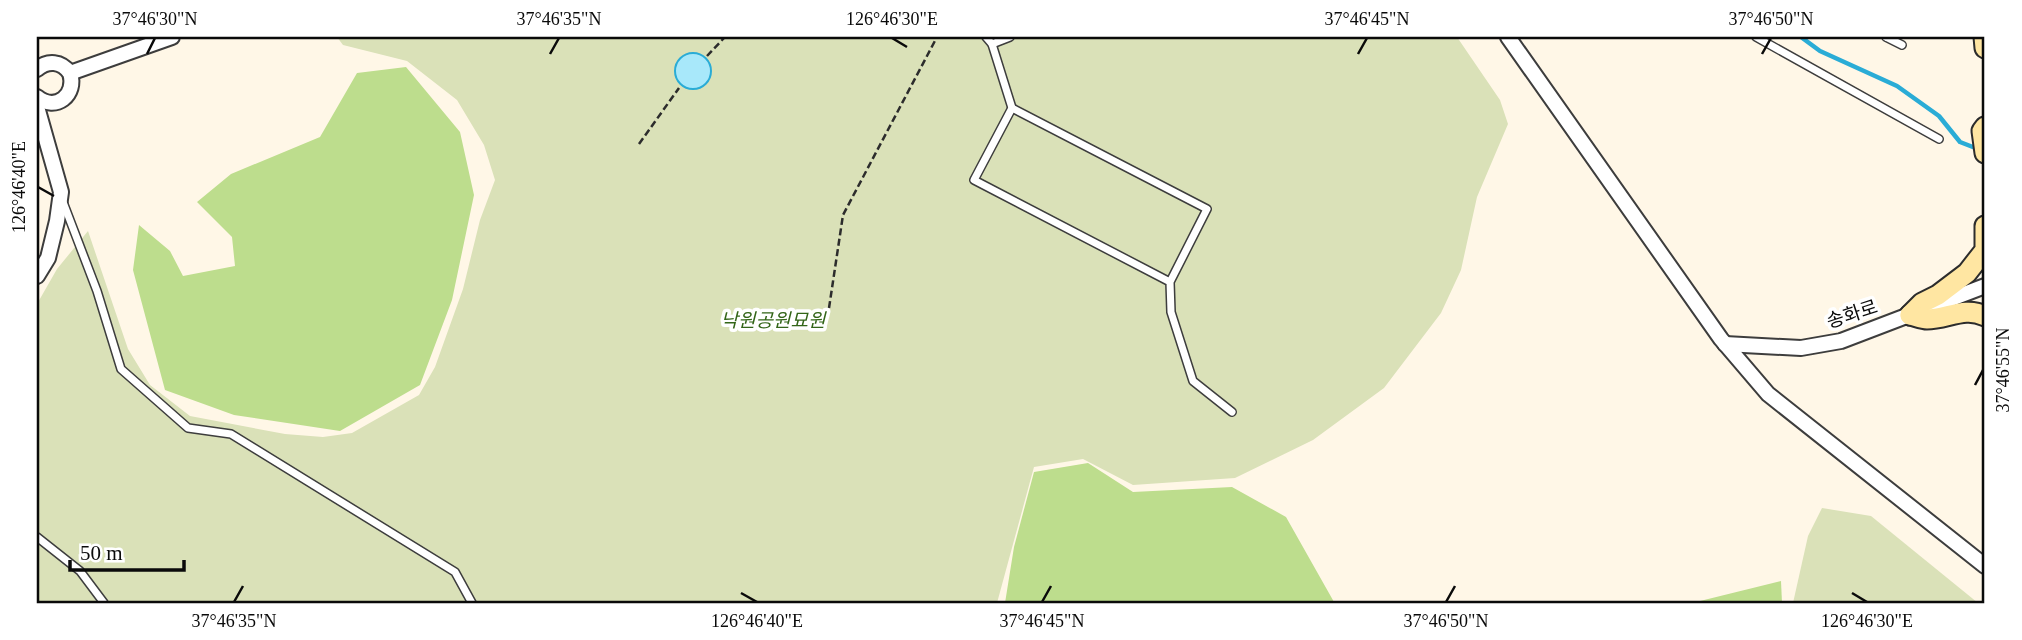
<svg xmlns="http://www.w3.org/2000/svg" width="2022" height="640" viewBox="0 0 2022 640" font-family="'Times New Roman','Noto Sans KR',serif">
	<rect width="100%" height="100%" fill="#fff7e7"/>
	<!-- forest -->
	<g fill="#bddd8d">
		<path d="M 406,67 L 460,132 L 474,195 L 452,300 L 420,385 L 340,431 L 234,415 L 165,390 L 133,270 L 139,225 L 170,251 L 183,276 L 235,266 L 232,237 L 197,202 L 231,174 L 320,137 L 357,73 Z"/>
		<path d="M 1088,463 L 1133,492 L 1232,487 L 1286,517 L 1334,602 L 1005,603 L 1014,547 L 1034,472 Z"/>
		<path d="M 1781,581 L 1782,603 L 1696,603 L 1696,602 Z"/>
	</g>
	<!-- cemetery -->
	<g fill="#dae1b8">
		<path d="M 337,37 L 1457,37 L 1500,100 L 1508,124 L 1477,197 L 1461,270 L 1441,313 L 1384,388 L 1313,440 L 1235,478 L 1133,485 L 1083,459 L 1034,467 L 997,603 L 37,603 L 37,304 L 57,269 L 88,231 L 128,349 L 150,385 L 190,416 L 285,434 L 323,437 L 352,433 L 419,395 L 435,367 L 463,289 L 480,220 L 495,180 L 484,145 L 457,100 L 407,61 L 343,45 Z"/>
		<path d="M 1822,508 L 1871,516 L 1978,603 L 1793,603 L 1808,536 Z"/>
	</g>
	<!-- water -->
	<circle fill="#a8e8fa" stroke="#2aacd6" stroke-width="2" cx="693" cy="71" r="18"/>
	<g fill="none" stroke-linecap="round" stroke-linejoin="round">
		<!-- stream -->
		<path stroke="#2aacd6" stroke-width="4.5" d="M 1801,37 L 1820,51 L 1897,86 L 1939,116 L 1960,142 L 1978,149"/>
		<!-- service casing -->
		<g stroke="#3d3d3d" stroke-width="10">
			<g id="service">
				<path d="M 986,37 L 992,44 L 1012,108"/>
				<path d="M 1756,37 L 1939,139"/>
				<path d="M 1886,37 L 1902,45"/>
				<path d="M 992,44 L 1010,37"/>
				<path d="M 63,202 L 97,291 L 121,369 L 188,428 L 231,434 L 455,572 L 472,603"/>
				<path d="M 1170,282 L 974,180 L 1012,108 L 1207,209 L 1170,282 L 1171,312 L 1193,381 L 1232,412"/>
				<path d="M 37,537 L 80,571 L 104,603"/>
			</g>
		</g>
		<!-- minor casing -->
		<g stroke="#3d3d3d" stroke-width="18">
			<g id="minor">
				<path d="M 1508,37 L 1721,339 L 1768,394 L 1985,566"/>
				<path d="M 37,69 C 48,60 61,61 70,73 C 77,95 56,112 37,97"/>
				<path d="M 70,73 L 172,37"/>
				<path d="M 37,107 L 61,192 L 57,221 L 48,258 L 37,276"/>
				<path d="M 1725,344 L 1801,348 L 1841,341 L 1985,286"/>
			</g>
		</g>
		<!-- secondary casing -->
		<g stroke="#2c2c2c" stroke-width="23">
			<g id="secondary">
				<path d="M 1984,37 L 1985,48"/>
				<path d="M 1985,127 L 1982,131 L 1985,153"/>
				<path d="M 1910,315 L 1922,303 L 1938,295 L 1967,273 L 1985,250 L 1985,226"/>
				<path d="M 1910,315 C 1915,316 1922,319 1927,319 C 1947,319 1965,306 1985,316"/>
			</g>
		</g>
		<!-- path -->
		<g stroke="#2c2c2c" stroke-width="2.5" stroke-dasharray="7 3.5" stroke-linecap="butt">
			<path d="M 707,56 L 725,37"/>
			<path d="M 639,144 L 679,88"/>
			<path d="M 829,308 L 843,215 L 937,37"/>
		</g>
		<!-- service -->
		<use href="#service" stroke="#fff" stroke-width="7"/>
		<!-- minor -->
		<use href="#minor" stroke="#fff" stroke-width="14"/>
		<!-- secondary -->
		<use href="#secondary" stroke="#ffe6a2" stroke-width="19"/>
	</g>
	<!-- ticks -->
	<path fill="none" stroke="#0a0a0a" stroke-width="2.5" d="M 892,38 L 907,47M 147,54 L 155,38M 550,54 L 559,38M 1358,54 L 1367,38M 1762,54 L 1771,38M 38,187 L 54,196M 1975,385 L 1983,370M 741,593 L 757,602M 1852,593 L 1867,602M 234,602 L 243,586M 1042,602 L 1051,586M 1446,602 L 1455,586"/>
	<g text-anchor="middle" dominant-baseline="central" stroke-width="7" stroke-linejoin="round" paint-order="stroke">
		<!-- street labels -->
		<g font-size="19" fill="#0a0a0a" stroke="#fff">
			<text transform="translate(1852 314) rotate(-18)">송화로</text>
		</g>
		<!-- park labels -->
		<g font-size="19" font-style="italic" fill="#336518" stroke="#fff">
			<text x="773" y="320">낙원공원묘원</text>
		</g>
	</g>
	<!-- border -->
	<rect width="2022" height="640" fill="none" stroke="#ffffff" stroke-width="77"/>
	<!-- scale -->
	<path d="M70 560v10h114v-10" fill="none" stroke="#0a0a0a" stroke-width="3.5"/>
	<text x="80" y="560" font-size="21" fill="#0a0a0a" stroke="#ffffff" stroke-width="5" paint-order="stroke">50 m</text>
	<rect x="38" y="38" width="1945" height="564" fill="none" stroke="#0a0a0a" stroke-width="2.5"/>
	<g font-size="18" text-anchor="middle" fill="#0a0a0a">
		<text x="155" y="25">37°46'30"N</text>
		<text x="559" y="25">37°46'35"N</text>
		<text x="892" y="25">126°46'30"E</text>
		<text x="1367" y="25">37°46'45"N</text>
		<text x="1771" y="25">37°46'50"N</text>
		<text transform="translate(19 187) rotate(-90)" y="6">126°46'40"E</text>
		<text transform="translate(2003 370) rotate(-90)" y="6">37°46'55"N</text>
		<text x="234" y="627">37°46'35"N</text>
		<text x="757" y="627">126°46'40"E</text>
		<text x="1042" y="627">37°46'45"N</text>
		<text x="1446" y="627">37°46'50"N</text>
		<text x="1867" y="627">126°46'30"E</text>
	</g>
</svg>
